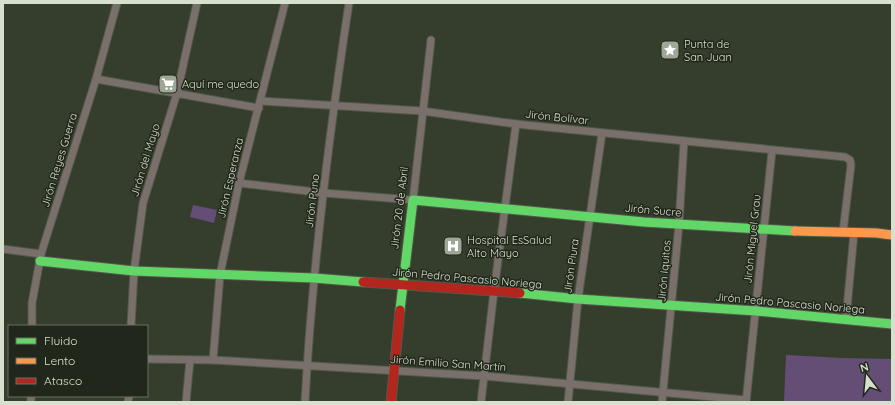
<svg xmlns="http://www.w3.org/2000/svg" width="895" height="405" viewBox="0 0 895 405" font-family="Quicksand,sans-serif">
	<rect width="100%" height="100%" fill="#353d2c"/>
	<!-- green -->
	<g fill="#654e76">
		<path d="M 193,205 L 217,210 L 214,223 L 190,217 Z"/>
		<path d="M 786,355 L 842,358 L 892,359 L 892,402 L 784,402 Z"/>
	</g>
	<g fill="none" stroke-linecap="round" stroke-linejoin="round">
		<!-- street casing -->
		<g stroke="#52594b" stroke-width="9">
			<g id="street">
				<path d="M 96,79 L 259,108"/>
				<path d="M 261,101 L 422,111 L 516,124 L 845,157 L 850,160 L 851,165 L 843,232"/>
				<path d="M 239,183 L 324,193 L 413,200 L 431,40"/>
				<path d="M 3,249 L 41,254"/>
				<path d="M 846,319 L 854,233"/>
				<path d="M 32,326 L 32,303 L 41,254 L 96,79 L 117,3"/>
				<path d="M 131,326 L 134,271 L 143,203 L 177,93 L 197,3"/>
				<path d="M 147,359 L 213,360 L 484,376 L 746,400"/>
				<path d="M 213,360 L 220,275 L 239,183 L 285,3"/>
				<path d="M 31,396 L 31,402"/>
				<path d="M 128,402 L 129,396"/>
				<path d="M 186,402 L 190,360"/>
				<path d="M 305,402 C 312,268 329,135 349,3"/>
				<path d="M 481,402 L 494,291 L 516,124"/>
				<path d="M 568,402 L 578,299 L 602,133"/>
				<path d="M 662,402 L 679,224 L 684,141"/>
				<path d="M 746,402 L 772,151"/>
			</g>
		</g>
		<!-- fast casing -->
		<g stroke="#52594b" stroke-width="11">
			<g id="fast">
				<path d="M 40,261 L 134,271 L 314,278 L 363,282"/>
				<path d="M 520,293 L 578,299 L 756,311 L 892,324"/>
				<path d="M 400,310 L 413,200 L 644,222 L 795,231"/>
			</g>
		</g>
		<!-- slow casing -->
		<g stroke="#52594b" stroke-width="11">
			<path id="slow" d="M 795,231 L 876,233 L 892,235"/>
		</g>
		<!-- jam casing -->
		<g stroke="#52594b" stroke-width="11">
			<g id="jam">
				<path d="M 363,282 L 520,293"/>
				<path d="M 391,402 L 400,310"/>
			</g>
		</g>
		<!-- street -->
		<use href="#street" stroke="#796f6b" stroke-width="7"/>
		<!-- fast -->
		<use href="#fast" stroke="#63d668" stroke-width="9"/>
		<!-- slow -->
		<use href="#slow" stroke="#ff974d" stroke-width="9"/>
		<!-- jam -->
		<use href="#jam" stroke="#b3261e" stroke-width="9"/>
	</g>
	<!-- icons -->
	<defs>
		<g id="sight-square" transform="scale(1)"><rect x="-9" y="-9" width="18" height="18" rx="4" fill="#9ea796" stroke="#21271a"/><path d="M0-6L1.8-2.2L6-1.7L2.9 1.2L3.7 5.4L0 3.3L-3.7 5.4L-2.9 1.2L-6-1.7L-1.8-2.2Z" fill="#fff"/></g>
		<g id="supermarket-square" transform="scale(1)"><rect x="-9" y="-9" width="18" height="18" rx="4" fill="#9ea796" stroke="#21271a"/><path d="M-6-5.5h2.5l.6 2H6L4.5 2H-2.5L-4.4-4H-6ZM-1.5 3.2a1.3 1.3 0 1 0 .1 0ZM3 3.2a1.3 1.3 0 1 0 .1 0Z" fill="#fff"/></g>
		<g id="hospital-square" transform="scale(1)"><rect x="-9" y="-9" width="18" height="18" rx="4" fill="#9ea796" stroke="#21271a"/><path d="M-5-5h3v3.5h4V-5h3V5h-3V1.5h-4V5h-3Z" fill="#fff"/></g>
	</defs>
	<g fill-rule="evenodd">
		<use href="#sight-square" x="670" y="50"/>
		<use href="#supermarket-square" x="168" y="84"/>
		<use href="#hospital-square" x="453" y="246"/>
	</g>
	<g text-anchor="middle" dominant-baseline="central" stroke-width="3" stroke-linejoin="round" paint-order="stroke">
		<!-- poi labels -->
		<g font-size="11" fill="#d7e0cf" stroke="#21271a" text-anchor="start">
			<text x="684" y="44">Punta de<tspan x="684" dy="13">San Juan</tspan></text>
			<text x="182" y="84">Aquí me quedo</text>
			<text x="467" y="240">Hospital EsSalud<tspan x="467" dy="13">Alto Mayo</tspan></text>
		</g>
		<!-- street labels -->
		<g font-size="11" fill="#d7e0cf" stroke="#21271a">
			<text transform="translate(557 117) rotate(6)">Jirón Bolívar</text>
			<text transform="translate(59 160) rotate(-73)">Jirón Reyes Guerra</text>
			<text transform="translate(145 160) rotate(-73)">Jirón del Mayo</text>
			<text transform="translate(230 178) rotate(-77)">Jirón Esperanza</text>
			<text transform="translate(312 201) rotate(-83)">Jirón Puno</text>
			<text transform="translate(399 208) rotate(-83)">Jirón 20 de Abril</text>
			<text transform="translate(653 210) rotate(5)">Jirón Sucre</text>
			<text transform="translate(752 239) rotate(-84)">Jirón Miguel Grau</text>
			<text transform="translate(571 266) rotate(-82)">Jirón Piura</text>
			<text transform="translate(664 271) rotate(-85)">Jirón Iquitos</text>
			<text transform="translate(467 278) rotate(5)">Jirón Pedro Pascasio Noriega</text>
			<text transform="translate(790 303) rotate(5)">Jirón Pedro Pascasio Noriega</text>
			<text transform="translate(448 363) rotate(4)">Jirón Emilio San Martín</text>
		</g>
	</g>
	<!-- border -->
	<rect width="895" height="405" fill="none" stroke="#d7e0cf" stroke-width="8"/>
	<!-- legend -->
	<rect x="8" y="325" width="140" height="72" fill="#21271a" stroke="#6a7162"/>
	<rect x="16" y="338" width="20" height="6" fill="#63d668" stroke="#6a7162"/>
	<text x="44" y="345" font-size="12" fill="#d7e0cf">Fluido</text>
	<rect x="16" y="358" width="20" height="6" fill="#ff974d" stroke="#6a7162"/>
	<text x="44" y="365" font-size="12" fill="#d7e0cf">Lento</text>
	<rect x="16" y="378" width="20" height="6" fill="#b3261e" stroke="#6a7162"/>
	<text x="44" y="385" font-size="12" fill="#d7e0cf">Atasco</text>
	<!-- north arrow -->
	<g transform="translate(867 377) rotate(344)" stroke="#21271a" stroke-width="3" paint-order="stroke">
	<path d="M0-3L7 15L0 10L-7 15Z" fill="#d7e0cf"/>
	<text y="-6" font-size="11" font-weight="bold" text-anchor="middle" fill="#d7e0cf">N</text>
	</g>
</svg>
